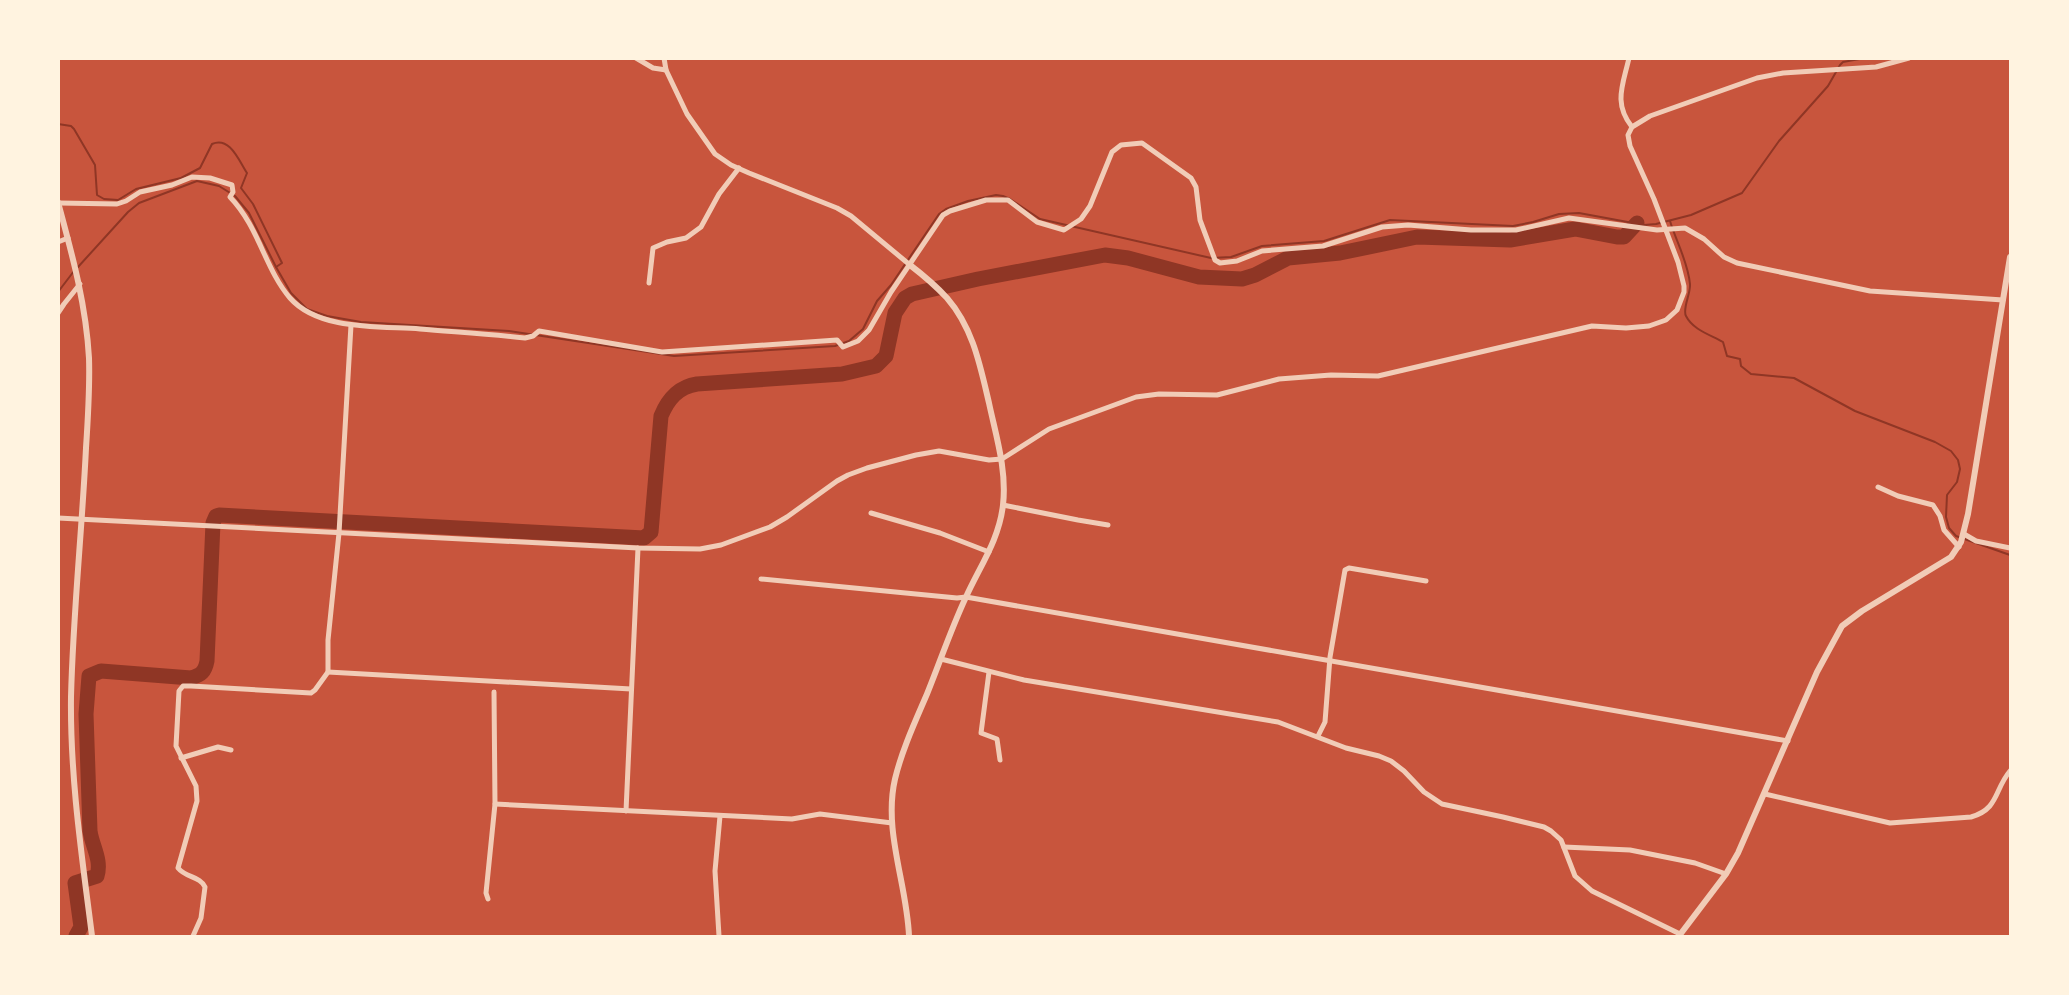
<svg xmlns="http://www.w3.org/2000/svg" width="2069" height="995" viewBox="0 0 2069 995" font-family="Barlow,sans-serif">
	<rect width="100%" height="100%" fill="#c8553d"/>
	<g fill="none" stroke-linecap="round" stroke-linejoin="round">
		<!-- stream -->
		<g stroke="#8f3625" stroke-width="2">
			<path d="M 58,124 L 71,126 L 74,129 L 95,165 L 97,195 L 104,199 L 118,200 L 136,189 L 181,178 L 200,168 L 212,144 C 230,136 239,161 247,173 L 241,188 L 253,204 L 282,263 L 276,267"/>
			<path d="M 1670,221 C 1676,241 1688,262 1690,284 C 1691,293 1682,309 1686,316 C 1693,330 1711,335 1723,342 L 1727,356 L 1740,359 L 1741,366 L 1751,374 L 1794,378 L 1855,411 L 1935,442 L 1951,451 L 1958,460 L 1960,469 L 1957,482 L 1947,495 L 1946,517 L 1949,528 L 1956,536 L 2010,555"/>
			<path d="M 78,267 L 128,212 L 139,203 L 197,181 L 219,186 L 235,196 L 249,213 L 276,267 L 291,293 L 307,309 L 327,316 L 361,322 L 509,331 L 674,356 L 835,346 L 849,341 L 863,329 L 877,301 L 891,285 L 939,214 L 946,209 L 968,201 L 996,195 L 1003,196 L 1010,199 L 1040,219 L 1211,258 L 1231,257 L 1262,246 L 1324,241 L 1390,220 L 1513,226 L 1533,222 L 1559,214 L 1579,213 L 1644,225 L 1656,224 L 1691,215 L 1742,193 L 1779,141 L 1828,86 L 1840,65 L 1843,62 L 1865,58"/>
			<path d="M 58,292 L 74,271"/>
		</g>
		<!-- river -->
		<path stroke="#8f3625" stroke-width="15" d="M 76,936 L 81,927 L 75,883 L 97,876 C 102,860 92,846 90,831 L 86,714 L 89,676 L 101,671 L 191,678 C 201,675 205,672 207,661 L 213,523 L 216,516 L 219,515 L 644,538 L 651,532 L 661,416 C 668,399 678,387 697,384 L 842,374 L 876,366 L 886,356 L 895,313 L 905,298 L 912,294 L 978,279 L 1105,255 L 1128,258 L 1199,277 L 1242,279 L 1255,275 L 1288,258 L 1340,253 L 1417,237 L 1510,240 L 1575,229 L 1617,237 L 1624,237 L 1637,223"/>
		<!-- minor -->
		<g stroke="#f1ccb7" stroke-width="5">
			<path d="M 636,58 L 653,68 L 666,70"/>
			<path d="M 664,58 L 666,70 L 687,114 L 715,154 L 731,165 L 749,173 L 837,208 L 851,216 L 910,265"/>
			<path d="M 1629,58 C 1623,85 1613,103 1632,127"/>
			<path d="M 59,203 L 117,204 L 126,201 L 140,192 L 172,185 L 192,177 L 210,178 L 232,185 L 233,192 L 230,197 C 259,227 265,269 290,298 C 319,331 381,326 420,329 C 455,332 490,334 525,338 L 533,336 L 539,331 L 662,352 L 837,340 L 843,347 L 858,341 L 869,330 L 891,292 L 943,215 L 950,211 L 986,200 L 1008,200 L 1037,222 L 1064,230 L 1081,219 L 1090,206 L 1112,152 L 1121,145 L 1142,143 L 1191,178 L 1196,187 L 1200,220 L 1215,260 L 1220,263 L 1237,261 L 1262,251 L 1323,246 L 1382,227 L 1408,225 L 1471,230 L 1516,230 L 1569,218 L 1657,230 L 1685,228 L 1704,239 L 1724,257 L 1737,263 L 1870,291 L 2003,300"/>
			<path d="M 58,242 L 68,238"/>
			<path d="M 649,283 L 653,248 L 667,242 L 686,238 L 701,227 L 719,194 L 739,168"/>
			<path d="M 58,313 L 64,304 L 80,284"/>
			<path d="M 1878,487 L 1898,496 L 1933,505 L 1940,516 L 1944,530 L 1959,547"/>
			<path d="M 1003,505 L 1078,520 L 1108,525"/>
			<path d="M 871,513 L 940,533 L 989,552"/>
			<path d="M 58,518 L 638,548 L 700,549 L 721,545 L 770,527 L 787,517 L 837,481 L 848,475 L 867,468 L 916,455 L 939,451 L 989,460 L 1002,459 L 1049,429 L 1136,397 L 1159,394 L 1217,395 L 1279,379 L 1331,375 L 1378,376 L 1592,326 L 1626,328 L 1649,326 L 1666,320 L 1677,310 L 1684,292 L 1684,286 L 1678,262 L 1654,199 L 1630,146 L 1628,135 L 1632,127 L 1650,116 L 1757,78 L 1783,73 L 1876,67 L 1909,58"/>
			<path d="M 1964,534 L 1976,541 L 2010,548"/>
			<path d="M 761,579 L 957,598 L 966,597 L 1788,741"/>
			<path d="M 941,659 L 1024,680 L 1278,722 L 1346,748 L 1379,756 L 1391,761 L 1404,771 L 1424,792 L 1442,804 L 1503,817 L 1544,827 L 1551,831 L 1561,840 L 1575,876 L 1592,891 L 1680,934"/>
			<path d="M 328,672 L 631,689"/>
			<path d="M 989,672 L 981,733 L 997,739 L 1000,760"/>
			<path d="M 1318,736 L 1325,722 L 1330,657 L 1345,570 L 1349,568 L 1426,581"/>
			<path d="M 181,758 L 218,747 L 231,750"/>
			<path d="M 1765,794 L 1890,823 L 1971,817 C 1999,809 1994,790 2010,771"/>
			<path d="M 495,804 L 792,819 L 820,814 L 892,823"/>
			<path d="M 626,811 L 638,548"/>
			<path d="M 1564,847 L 1630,850 L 1695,863 L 1726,874"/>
			<path d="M 488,899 L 486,893 L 495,804 L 494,692"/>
			<path d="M 193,936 L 201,918 L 205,887 C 200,876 186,878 178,868 L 197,801 L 196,786 L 176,746 L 179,691 L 183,686 L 191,686 L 311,693 L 315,690 L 328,672 L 328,640 L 339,533 L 351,325"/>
			<path d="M 719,936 L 715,871 L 720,816"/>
		</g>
		<!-- tertiary -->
		<g stroke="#f1ccb7" stroke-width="6">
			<path d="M 58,202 C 72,254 86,304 89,358 C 90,388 88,418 86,448 C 82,531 73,614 71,697 C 70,778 82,857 92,936"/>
			<path d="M 909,936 C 907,884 883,831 895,779 C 902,750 915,722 927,694 C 940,662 951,629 966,597 C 980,566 999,540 1003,505 C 1007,470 996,436 989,403 C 980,365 973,328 947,298 C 936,286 923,275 910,265"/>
			<path d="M 1679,936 L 1726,874 L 1738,853 L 1817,672 L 1842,626 L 1862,611 L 1951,557 L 1961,542 L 1968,514 L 2010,257"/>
		</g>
	</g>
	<!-- border -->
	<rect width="2069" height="995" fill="none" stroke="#fff3e0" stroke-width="120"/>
</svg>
